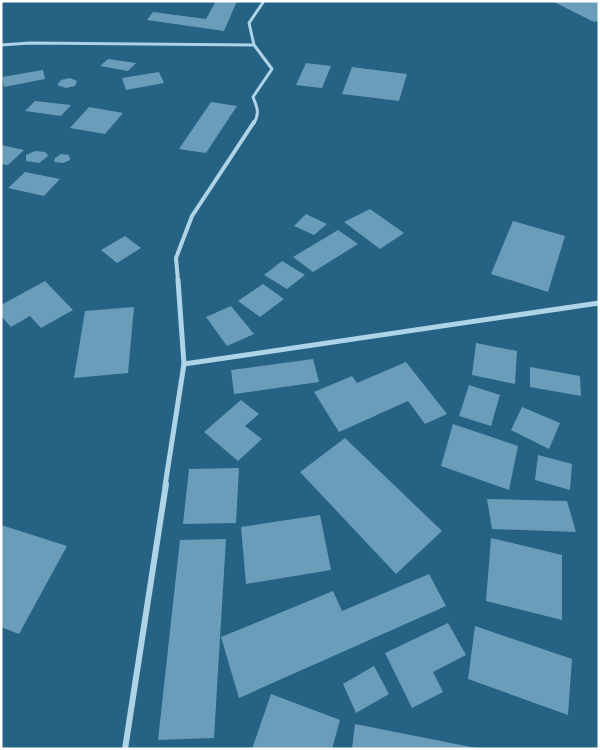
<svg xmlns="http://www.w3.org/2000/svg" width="600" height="750" viewBox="0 0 600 750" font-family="'IBM Plex Sans',sans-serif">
	<rect width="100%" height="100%" fill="#256284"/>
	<!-- building -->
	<g fill="#6a9db9">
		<path d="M 216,1 L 237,1 L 224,31 L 147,20 L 153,12 L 206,19 Z"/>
		<path d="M 552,1 L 599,1 L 599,21 L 594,22 Z"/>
		<path d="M 108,59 L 136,63 L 128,71 L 100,66 Z"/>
		<path d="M 306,63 L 331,66 L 322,88 L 296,85 Z"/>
		<path d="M 352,67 L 407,74 L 399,101 L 342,94 Z"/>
		<path d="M 43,70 L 45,79 L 4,87 L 2,77 Z"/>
		<path d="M 159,72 L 164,83 L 126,90 L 122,78 Z"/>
		<path d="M 70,78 L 77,81 L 75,86 L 66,88 L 57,85 L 61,80 Z"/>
		<path d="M 35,101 L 71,105 L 61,116 L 25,111 Z"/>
		<path d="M 211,102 L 237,106 L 206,153 L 179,149 Z"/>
		<path d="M 89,107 L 123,113 L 105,134 L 70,128 Z"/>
		<path d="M 1,145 L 24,150 L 8,165 L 1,164 Z"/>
		<path d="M 35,151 L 45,152 L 48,155 L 47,157 L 39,163 L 26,161 L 26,155 Z"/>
		<path d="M 61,154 L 69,155 L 70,160 L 63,163 L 54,162 L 55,158 Z"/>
		<path d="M 25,172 L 60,179 L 44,196 L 8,188 Z"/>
		<path d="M 370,209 L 404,233 L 380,249 L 344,222 Z"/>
		<path d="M 306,214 L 327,224 L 314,235 L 294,226 Z"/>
		<path d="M 513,221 L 565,236 L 548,292 L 491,274 Z"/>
		<path d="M 338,230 L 358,244 L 313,272 L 293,257 Z"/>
		<path d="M 125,236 L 141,248 L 117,263 L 101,250 Z"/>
		<path d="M 282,261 L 305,275 L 287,289 L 264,275 Z"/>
		<path d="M 45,281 L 73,310 L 41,328 L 30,316 L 11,327 L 1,316 L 1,305 Z"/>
		<path d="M 263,284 L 284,299 L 260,317 L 238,301 Z"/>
		<path d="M 231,306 L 254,334 L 227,346 L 206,317 Z"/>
		<path d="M 134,307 L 128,373 L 74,378 L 85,311 Z"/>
		<path d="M 476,343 L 517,351 L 515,384 L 472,375 Z"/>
		<path d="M 313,359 L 319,382 L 234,394 L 231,370 Z"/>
		<path d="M 406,362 L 447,414 L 425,424 L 408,401 L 339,432 L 314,392 L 352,376 L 357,383 Z"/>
		<path d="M 530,367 L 580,376 L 581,396 L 530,387 Z"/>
		<path d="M 469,385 L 500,395 L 491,426 L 459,416 Z"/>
		<path d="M 241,400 L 259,414 L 245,426 L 262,439 L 238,461 L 204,432 Z"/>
		<path d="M 522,407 L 560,423 L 549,449 L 511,430 Z"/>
		<path d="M 453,424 L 518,446 L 509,490 L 441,466 Z"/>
		<path d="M 345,438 L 442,531 L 396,574 L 300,472 Z"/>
		<path d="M 538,455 L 572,464 L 570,490 L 535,480 Z"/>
		<path d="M 239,468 L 236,523 L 183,524 L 189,469 Z"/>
		<path d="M 487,499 L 567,501 L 576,532 L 492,529 Z"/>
		<path d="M 320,515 L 331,570 L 246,584 L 241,527 Z"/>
		<path d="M 1,525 L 67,546 L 19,634 L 1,627 Z"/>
		<path d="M 491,538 L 562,555 L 562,620 L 486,601 Z"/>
		<path d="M 226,539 L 214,738 L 158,740 L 180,540 Z"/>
		<path d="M 429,574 L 446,606 L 239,698 L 221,637 L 333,591 L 342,611 Z"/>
		<path d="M 448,623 L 466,655 L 433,672 L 443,692 L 412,708 L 385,653 Z"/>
		<path d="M 475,626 L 572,659 L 568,715 L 468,679 Z"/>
		<path d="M 374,666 L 389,694 L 356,713 L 343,684 Z"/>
		<path d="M 271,694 L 340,720 L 332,749 L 252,749 Z"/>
		<path d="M 355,724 L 476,748 L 476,749 L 352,749 Z"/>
	</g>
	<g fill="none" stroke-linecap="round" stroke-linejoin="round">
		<!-- minor-far3 -->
		<g stroke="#afd4e8" stroke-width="3">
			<path d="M 1,45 L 30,43 L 254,45"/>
			<path d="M 254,123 C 260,113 257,107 253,97 L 272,69 L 254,45 L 249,23 L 264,1"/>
		</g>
		<!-- minor-far2 -->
		<path stroke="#afd4e8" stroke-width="4" d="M 178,281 L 176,258 L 192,216 L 254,122"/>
		<!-- minor-far1 -->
		<g stroke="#afd4e8" stroke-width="5">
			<path d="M 184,364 L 599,303"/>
			<path d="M 165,486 L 184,364 L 178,280"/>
		</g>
		<!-- minor -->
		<path stroke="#afd4e8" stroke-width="6" d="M 125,749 L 166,484"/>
	</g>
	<!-- border -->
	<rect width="600" height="750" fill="none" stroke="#ffffff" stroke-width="5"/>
</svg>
